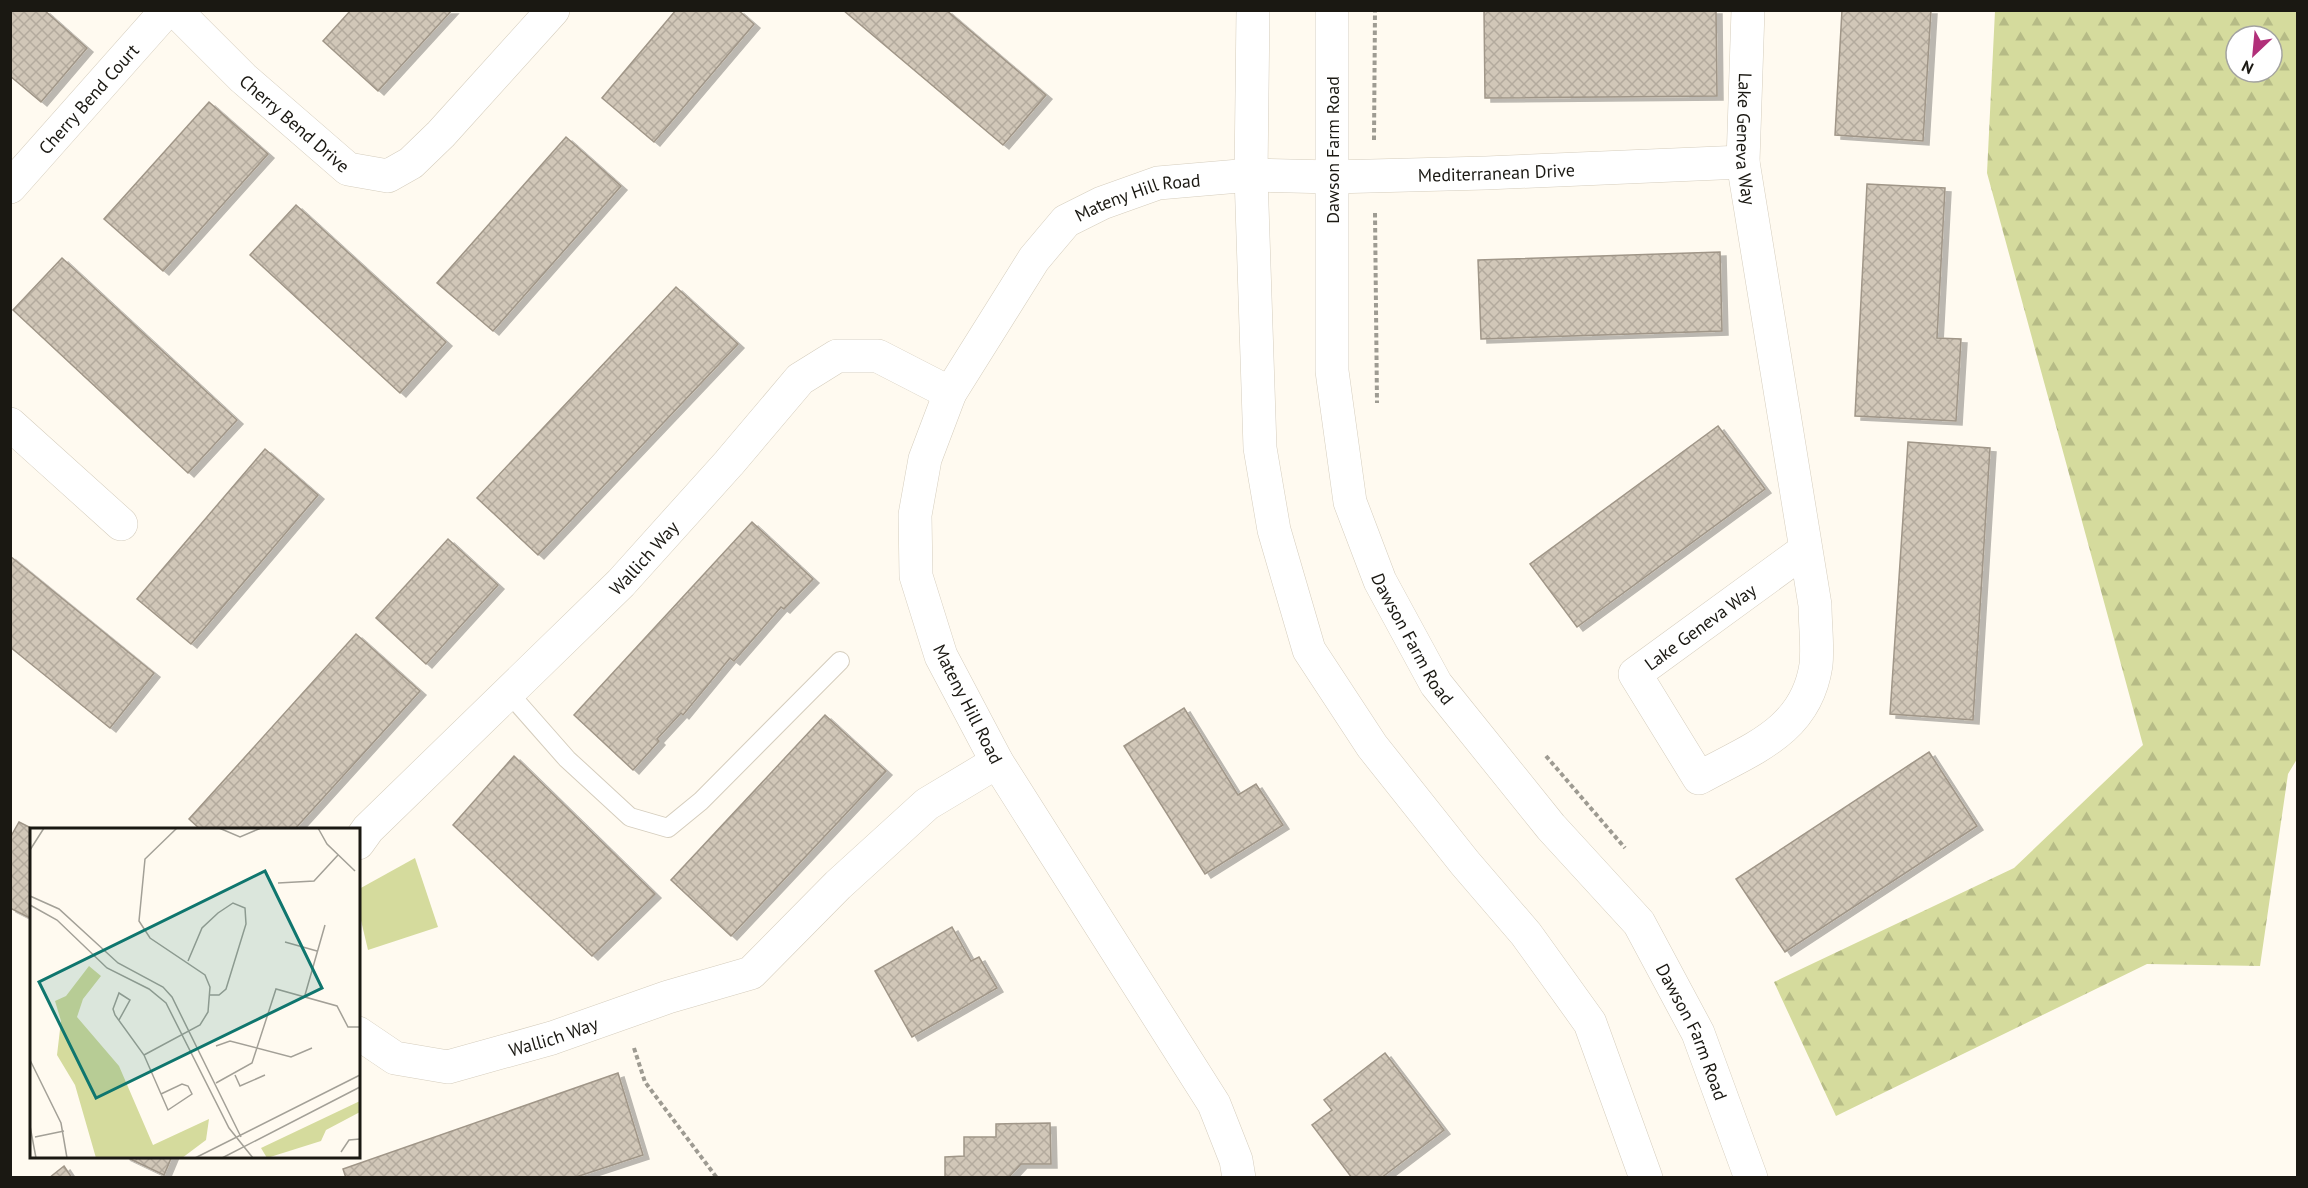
<svg xmlns="http://www.w3.org/2000/svg" width="2308" height="1188" viewBox="0 0 2308 1188" font-family="'PT Sans',sans-serif">
	<defs>
		<pattern id="forest-firs" width="22" height="20" patternUnits="userSpaceOnUse" patternTransform="scale(1.5)"><rect width="22" height="20" fill="#d5db9d"/><path d="M5 1l3.5 6h-7zM16 11l3.5 6h-7z" fill="#b6bb86"/></pattern>
		<pattern id="building-cross-hatch" width="8" height="8" patternUnits="userSpaceOnUse" patternTransform="scale(1.5)"><rect width="8" height="8" fill="#d1c7b8"/><path d="M0 0l8 8M0 8l8-8" fill="none" stroke="#b3aa9d"/></pattern>
		<filter id="shadow"><feDropShadow dx="6" dy="4" stdDeviation="0" flood-color="#0004"/></filter>
	</defs>
	<rect width="100%" height="100%" fill="#fffaf0"/>
	<!-- forest -->
	<path fill="url(#forest-firs)" fill-rule="evenodd" d="M 1995,11 L 2297,11 L 2297,759 L 2288,774 L 2260,966 L 2147,964 L 1836,1116 L 1774,982 L 2014,868 L 2143,745 L 1987,173 ZM 2236,36 L 2272,36 L 2272,72 L 2236,72 Z"/>
	<!-- green -->
	<path fill="#d5db9d" d="M 415,858 L 438,927 L 368,950 L 359,912 L 359,889 Z"/>
	<!-- building -->
	<g fill="url(#building-cross-hatch)" stroke="#a09688" stroke-width="1.5" filter="url(#shadow)">
		<path d="M 10,10 L 44,10 L 87,48 L 41,102 L 10,76 Z"/>
		<path d="M 351,10 L 452,10 L 378,91 L 323,41 Z"/>
		<path d="M 676,10 L 738,10 L 754,24 L 654,142 L 602,98 Z"/>
		<path d="M 843,10 L 946,10 L 1046,95 L 1003,145 Z"/>
		<path d="M 1484,10 L 1716,10 L 1717,96 L 1485,98 Z"/>
		<path d="M 1842,10 L 1931,10 L 1923,141 L 1835,135 Z"/>
		<path d="M 209,102 L 268,154 L 163,271 L 104,219 Z"/>
		<path d="M 566,137 L 621,186 L 493,331 L 437,283 Z"/>
		<path d="M 1867,184 L 1945,188 L 1937,338 L 1961,339 L 1956,421 L 1855,416 Z"/>
		<path d="M 296,205 L 446,342 L 400,393 L 250,255 Z"/>
		<path d="M 1720,252 L 1722,331 L 1481,339 L 1478,260 Z"/>
		<path d="M 62,258 L 237,420 L 188,473 L 13,310 Z"/>
		<path d="M 676,287 L 738,344 L 538,555 L 477,498 Z"/>
		<path d="M 1718,426 L 1765,489 L 1577,627 L 1530,564 Z"/>
		<path d="M 1908,442 L 1990,448 L 1973,720 L 1890,714 Z"/>
		<path d="M 265,449 L 318,495 L 191,644 L 137,599 Z"/>
		<path d="M 752,522 L 813,579 L 784,609 L 781,607 L 734,661 L 730,658 L 683,715 L 681,713 L 657,739 L 659,741 L 633,770 L 574,715 Z"/>
		<path d="M 448,539 L 498,585 L 426,664 L 376,618 Z"/>
		<path d="M 10,556 L 154,673 L 110,728 L 10,647 Z"/>
		<path d="M 356,634 L 420,691 L 294,830 L 201,830 L 189,819 Z"/>
		<path d="M 1184,708 L 1238,795 L 1256,784 L 1283,825 L 1205,874 L 1124,746 Z"/>
		<path d="M 825,715 L 886,771 L 731,936 L 671,880 Z"/>
		<path d="M 1929,752 L 1977,826 L 1785,952 L 1736,879 Z"/>
		<path d="M 514,756 L 655,894 L 592,956 L 453,825 Z"/>
		<path d="M 19,822 L 35,830 L 32,830 L 32,919 L 10,908 L 10,838 Z"/>
		<path d="M 952,927 L 971,961 L 979,957 L 997,988 L 912,1037 L 875,971 Z"/>
		<path d="M 1385,1053 L 1444,1130 L 1381,1178 L 1352,1178 L 1312,1125 L 1332,1110 L 1324,1100 Z"/>
		<path d="M 618,1073 L 643,1155 L 573,1178 L 346,1178 L 343,1169 Z"/>
		<path d="M 1050,1123 L 1051,1164 L 1021,1164 L 1008,1178 L 945,1178 L 945,1157 L 964,1156 L 964,1137 L 996,1137 L 996,1124 Z"/>
		<path d="M 124,1156 L 172,1156 L 164,1175 Z"/>
		<path d="M 64,1166 L 72,1178 L 49,1178 Z"/>
	</g>
	<g fill="none" stroke-linecap="round" stroke-linejoin="round">
		<!-- lane casing -->
		<g stroke="#d5cdbd" stroke-width="20">
			<path id="lane" d="M 508,692 L 567,759 L 630,817 L 668,828 L 701,801 L 840,661"/>
		</g>
		<!-- street casing -->
		<g stroke="#d5cdbd" stroke-width="34">
			<g id="street">
				<path id="s1" d="M 175,10 L 243,78 L 348,169 L 388,176 L 411,163 L 441,134 L 553,10"/>
				<path id="s2" d="M 1748,10 L 1743,162 L 1815,605 C 1815,624 1818,646 1816,665 C 1806,732 1751,749 1699,778 L 1635,674 L 1805,550"/>
				<path id="s3" d="M 10,187 L 167,10"/>
				<path d="M 10,424 L 121,524"/>
				<path id="s4" d="M 358,843 L 368,829 L 621,583 L 729,463 L 800,379 L 837,356 L 878,356 L 950,393"/>
				<path id="s5" d="M 358,1033 L 395,1058 L 448,1067 L 552,1038 L 668,997 L 751,973 L 838,885 L 927,804 L 997,762"/>
				<path id="s6" d="M 1239,1178 L 1236,1160 L 1214,1104 L 997,762 L 941,656 L 916,576 L 915,515 L 925,459 L 950,393 L 1034,259 L 1066,221 L 1102,203 L 1158,183 L 1251,175 L 1332,177 L 1486,173 L 1743,162"/>
			</g>
		</g>
		<!-- secondary casing -->
		<g stroke="#d5cdbd" stroke-width="34">
			<g id="secondary">
				<path d="M 1253,10 L 1251,175 L 1260,448 L 1274,530 L 1309,650 L 1372,746 L 1465,863 L 1526,934 L 1590,1023 L 1646,1178"/>
				<path id="s7" d="M 1332,10 L 1332,371 L 1350,502 L 1380,581 L 1436,684 L 1551,827 L 1639,923 L 1698,1033 L 1751,1178"/>
			</g>
		</g>
		<!-- path -->
		<g stroke="#9e9b92" stroke-width="4" stroke-dasharray="4.5 3" stroke-linecap="butt">
			<path d="M 1374,140 L 1375,10"/>
			<path d="M 1375,213 L 1377,403"/>
			<path d="M 1546,756 L 1625,848"/>
			<path d="M 634,1048 L 645,1082 L 717,1178"/>
		</g>
		<!-- lane -->
		<use href="#lane" stroke="#fff" stroke-width="18"/>
		<!-- street -->
		<use href="#street" stroke="#fff" stroke-width="33"/>
		<!-- secondary -->
		<use href="#secondary" stroke="#fff" stroke-width="33"/>
	</g>
	<g text-anchor="middle" dominant-baseline="central" stroke-width="5" stroke-linejoin="round" paint-order="stroke">
		<!-- street labels -->
		<g font-size="18" fill="#1a1812" stroke="#fff">
			<text stroke="none"><textPath href="#s3" startOffset="118">Cherry Bend Court</textPath></text>
			<text stroke="none"><textPath href="#s1" startOffset="165">Cherry Bend Drive</textPath></text>
			<text stroke="none"><textPath href="#s2" startOffset="129">Lake Geneva Way</textPath></text>
			<text transform="translate(1332 150) rotate(-90)">Dawson Farm Road</text>
			<text stroke="none"><textPath href="#s6" startOffset="1522">Mediterranean Drive</textPath></text>
			<text stroke="none"><textPath href="#s6" startOffset="1160">Mateny Hill Road</textPath></text>
			<text stroke="none"><textPath href="#s4" startOffset="404">Wallich Way</textPath></text>
			<text stroke="none"><textPath href="#s2" startOffset="1034">Lake Geneva Way</textPath></text>
			<text stroke="none"><textPath href="#s7" startOffset="644">Dawson Farm Road</textPath></text>
			<text transform="translate(968 704) rotate(63)">Mateny Hill Road</text>
			<text stroke="none"><textPath href="#s7" startOffset="1130">Dawson Farm Road</textPath></text>
			<text stroke="none"><textPath href="#s5" startOffset="208">Wallich Way</textPath></text>
		</g>
	</g>
	<!-- overview -->
	<g transform="translate(30 828)">
		<rect width="330" height="330" fill="#fffaf0"/>
		<path d="M 59,138 L 71,148 L 53,171 L 47,189 L 89,238 L 123,317 L 179,291 L 176,312 L 152,330 L 66,330 L 45,257 L 27,227 L 31,193 L 25,173 L 36,168 ZM 330,273 L 330,284 L 296,302 L 291,313 L 237,330 L 231,320 Z" fill="#d5db9d"/>
		<path fill="none" stroke="#a3a097" stroke-width="1.5" d="M 189,0 L 210,9 L 231,0M 288,0 L 297,16 L 325,43M 0,22 L 14,0M 248,55 L 284,53 L 308,27M 0,68 L 29,81 L 88,135 L 133,159 L 142,169 L 211,309M 0,77 L 27,92 L 77,140 L 119,161 L 136,175 L 199,300 L 223,330M 255,114 L 287,123M 158,133 L 172,100 L 188,85 L 203,75 L 215,80 L 216,96 L 196,161 L 189,167 L 180,167M 275,167 L 295,97M 89,192 L 100,172 L 89,165 L 83,181 L 85,187 L 114,227 L 138,282 L 162,266 L 158,258 L 152,256 L 131,266M 186,218 L 200,213 L 261,229 L 282,220M 114,227 L 170,197 L 178,184 L 180,159 L 175,147 L 120,110 L 109,93 L 115,31 L 147,0M 0,232 L 31,295 L 37,330M 205,247 L 210,258 L 235,247M 186,255 L 222,235 L 246,161 L 307,178 L 318,199 L 330,199M 0,298 L 6,330M 5,309 L 34,303M 311,324 L 319,312 L 330,311M 165,330 L 330,247M 192,330 L 330,259"/>
		<path fill="#0f766e" fill-opacity="0.15" stroke="#0f766e" stroke-width="3" d="M 235,43 L 292,160 L 66,270 L 9,154 Z"/>
		<rect width="330" height="330" fill="none" stroke="#1a1812" stroke-width="3"/>
	</g>
	<!-- border -->
	<rect width="2308" height="1188" fill="none" stroke="#1a1812" stroke-width="24"/>
	<!-- north arrow -->
	<g transform="translate(2254 54) rotate(206)"><circle r="28" fill="#ffffff" stroke="#a3a3a0" stroke-width="1.5"/>
	<path d="M0-4.5L10 22L0 15L-10 22Z" fill="#b12f79"/>
	<text y="-9" font-size="16" font-weight="bold" text-anchor="middle" fill="#1a1812">N</text>
	</g>
</svg>
